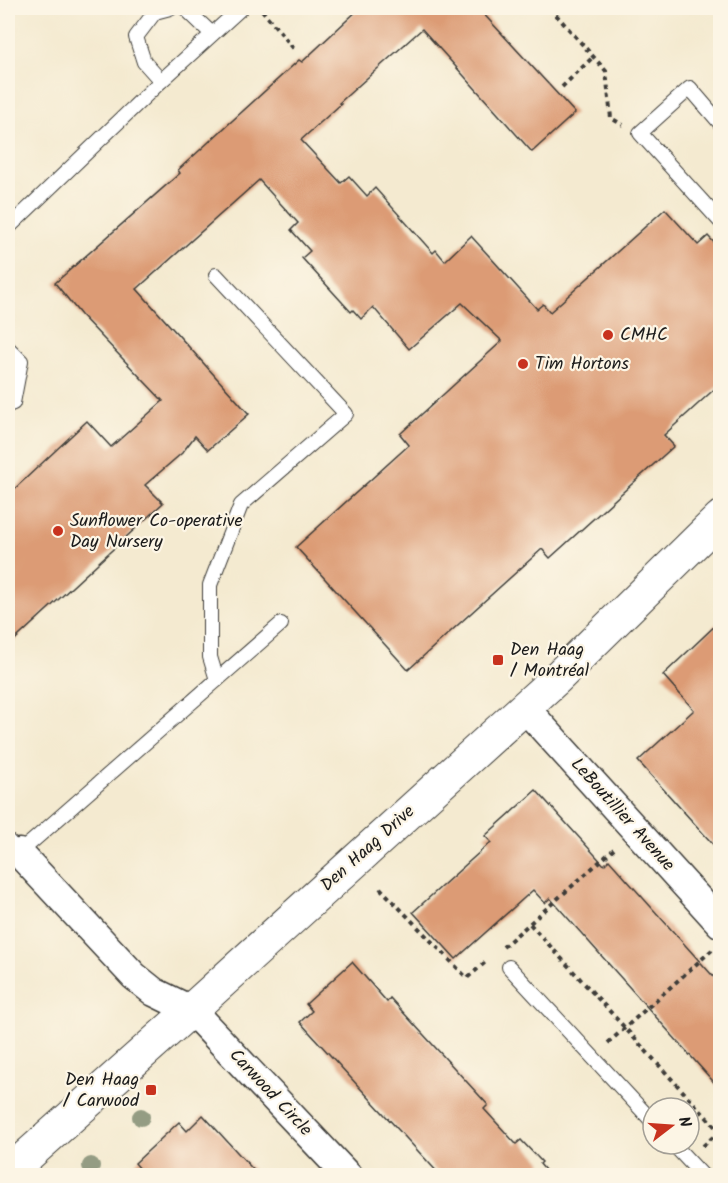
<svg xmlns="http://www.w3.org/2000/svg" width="728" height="1183" viewBox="0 0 728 1183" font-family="Kalam,sans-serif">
	<rect width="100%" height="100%" fill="#fcf5e5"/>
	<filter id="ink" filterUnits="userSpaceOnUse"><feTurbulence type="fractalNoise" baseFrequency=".0167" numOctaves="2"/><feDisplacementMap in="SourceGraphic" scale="12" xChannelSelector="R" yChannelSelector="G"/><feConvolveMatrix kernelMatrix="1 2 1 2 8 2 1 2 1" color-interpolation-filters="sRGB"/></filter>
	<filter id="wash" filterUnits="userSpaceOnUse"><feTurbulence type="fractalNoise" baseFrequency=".008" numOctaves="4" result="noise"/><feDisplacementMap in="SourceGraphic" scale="24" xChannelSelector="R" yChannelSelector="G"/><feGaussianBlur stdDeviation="1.35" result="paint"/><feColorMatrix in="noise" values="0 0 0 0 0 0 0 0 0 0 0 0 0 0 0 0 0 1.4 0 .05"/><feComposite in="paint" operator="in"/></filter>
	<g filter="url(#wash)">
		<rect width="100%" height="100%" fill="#f4ead0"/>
		<g id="blocks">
			<!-- building -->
			<g fill="#dc9b75">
				<path d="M 360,8 L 478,8 L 575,113 L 532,152 L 422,29 L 339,103 L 341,104 L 301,140 L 341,183 L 349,176 L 367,196 L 375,188 L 433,253 L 436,250 L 445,261 L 471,236 L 537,309 L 543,304 L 550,312 L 665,209 L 698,245 L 708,236 L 720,249 L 720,384 L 664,435 L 674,446 L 550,558 L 542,549 L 408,670 L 296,547 L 409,445 L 400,434 L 502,341 L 462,303 L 409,349 L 373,307 L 361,319 L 353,310 L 351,312 L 302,258 L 310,251 L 291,230 L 298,223 L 259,180 L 137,289 L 249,414 L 208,450 L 195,436 L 182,453 L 145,485 L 163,503 L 8,646 L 8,495 L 87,421 L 111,447 L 163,401 L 81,315 L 55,283 L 180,173 L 178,170 L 299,60 L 302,62 Z"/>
				<path d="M 720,621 L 720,852 L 638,761 L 694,710 L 663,675 Z"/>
				<path d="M 536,790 L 604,865 L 609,860 L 720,984 L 720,1089 L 550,898 L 545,903 L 533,890 L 456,959 L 413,912 L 491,842 L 485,836 Z"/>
				<path d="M 352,962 L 387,1002 L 390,998 L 488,1105 L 484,1109 L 516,1144 L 521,1140 L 542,1162 L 540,1164 L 550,1176 L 441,1176 L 360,1088 L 300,1022 L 312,1011 L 306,1004 Z"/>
				<path d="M 203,1115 L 259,1176 L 146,1176 L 135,1163 L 179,1122 L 187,1131 Z"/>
			</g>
		</g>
	</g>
	<g filter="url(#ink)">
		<use href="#blocks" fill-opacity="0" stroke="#3c3b37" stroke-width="1.5"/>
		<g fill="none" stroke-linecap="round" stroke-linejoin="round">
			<!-- service casing -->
			<g stroke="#3c3b37" stroke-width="16">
				<g id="service">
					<path d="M 185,8 L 212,34"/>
					<path d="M 161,81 L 144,62 L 136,37 L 155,12 L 170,8"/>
					<path d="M 720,123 L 690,88 L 640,133 L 720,221"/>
					<path d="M 8,228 L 161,81 L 241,8"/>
					<path d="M 216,275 L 346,414 L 241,505 L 210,585 L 210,657 L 217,680"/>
					<path d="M 8,348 L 21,361 L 13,403 L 8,405"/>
					<path d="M 8,841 L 19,853 L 281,624"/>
					<path d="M 509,967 L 653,1122"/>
					<path d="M 673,1144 L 703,1176"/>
				</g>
			</g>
			<!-- minor casing -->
			<g stroke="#3c3b37" stroke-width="31">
				<g id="minor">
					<path d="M 524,707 L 720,923"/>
					<path d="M 19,853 L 134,976 L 154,992 L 191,1010 L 348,1176"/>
				</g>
			</g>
			<!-- tertiary casing -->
			<g stroke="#3c3b37" stroke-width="35">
				<path id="tertiary" d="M 8,1173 L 191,1010 L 557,678 L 720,518"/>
			</g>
			<!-- path -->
			<g stroke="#3c3b37" stroke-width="4" stroke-dasharray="4.5 4.5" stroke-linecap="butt">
				<path d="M 550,8 L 606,71 L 611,118 L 623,125"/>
				<path d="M 262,10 L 294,49"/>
				<path d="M 562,87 L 594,56"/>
				<path d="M 380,888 L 467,978 L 488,960"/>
				<path d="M 530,924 L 720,1132"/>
				<path d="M 503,947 L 614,849"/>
				<path d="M 608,1043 L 712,950"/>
				<path d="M 703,1146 L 720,1131"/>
			</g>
			<!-- service -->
			<use href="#service" stroke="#fff" stroke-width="14"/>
			<!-- minor -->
			<use href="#minor" stroke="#fff" stroke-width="28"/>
			<!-- tertiary -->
			<use href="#tertiary" stroke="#fff" stroke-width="33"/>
		</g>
		<!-- trees -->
		<g fill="#949c83">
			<circle cx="141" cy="1117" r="9"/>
			<circle cx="91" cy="1166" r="9"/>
		</g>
	</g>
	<!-- markers -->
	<g fill="#c8321e" stroke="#fcf5e5" stroke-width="2">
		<circle cx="608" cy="335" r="6"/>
		<circle cx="523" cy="364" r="6"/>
		<circle cx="58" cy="531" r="6"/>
		<rect x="492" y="654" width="12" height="12" rx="3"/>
		<rect x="145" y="1084" width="12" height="12" rx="3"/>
	</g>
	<g text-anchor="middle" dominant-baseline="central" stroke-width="4.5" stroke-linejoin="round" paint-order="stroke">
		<!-- poi labels -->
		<g font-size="18" fill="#1c1c1c" stroke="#fcf5e5" text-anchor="start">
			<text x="620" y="335">CMHC</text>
			<text x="535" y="364">Tim Hortons</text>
			<text x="70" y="521">Sunflower Co-operative<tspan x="70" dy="21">Day Nursery</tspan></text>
			<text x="510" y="650">Den Haag<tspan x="510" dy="21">/ Montréal</tspan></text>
			<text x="139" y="1080" text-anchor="end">Den Haag<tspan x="139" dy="21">/ Carwood</tspan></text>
		</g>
		<!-- street labels -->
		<g font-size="18" fill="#1c1c1c" stroke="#fcf5e5">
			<text transform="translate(622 815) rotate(48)">LeBoutillier Avenue</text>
			<text transform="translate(368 849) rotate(-42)">Den Haag Drive</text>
			<text transform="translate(270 1093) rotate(47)">Carwood Circle</text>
		</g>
	</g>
	<!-- margin -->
	<rect width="728" height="1183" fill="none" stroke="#fcf5e5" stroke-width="30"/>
	<!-- north arrow -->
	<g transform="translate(671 1126) rotate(73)"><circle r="28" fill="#fcf5e5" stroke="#a29e95" stroke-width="1.5"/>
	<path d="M0-4.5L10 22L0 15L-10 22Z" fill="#c8321e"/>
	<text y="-9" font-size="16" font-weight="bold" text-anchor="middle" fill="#1c1c1c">N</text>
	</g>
</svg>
